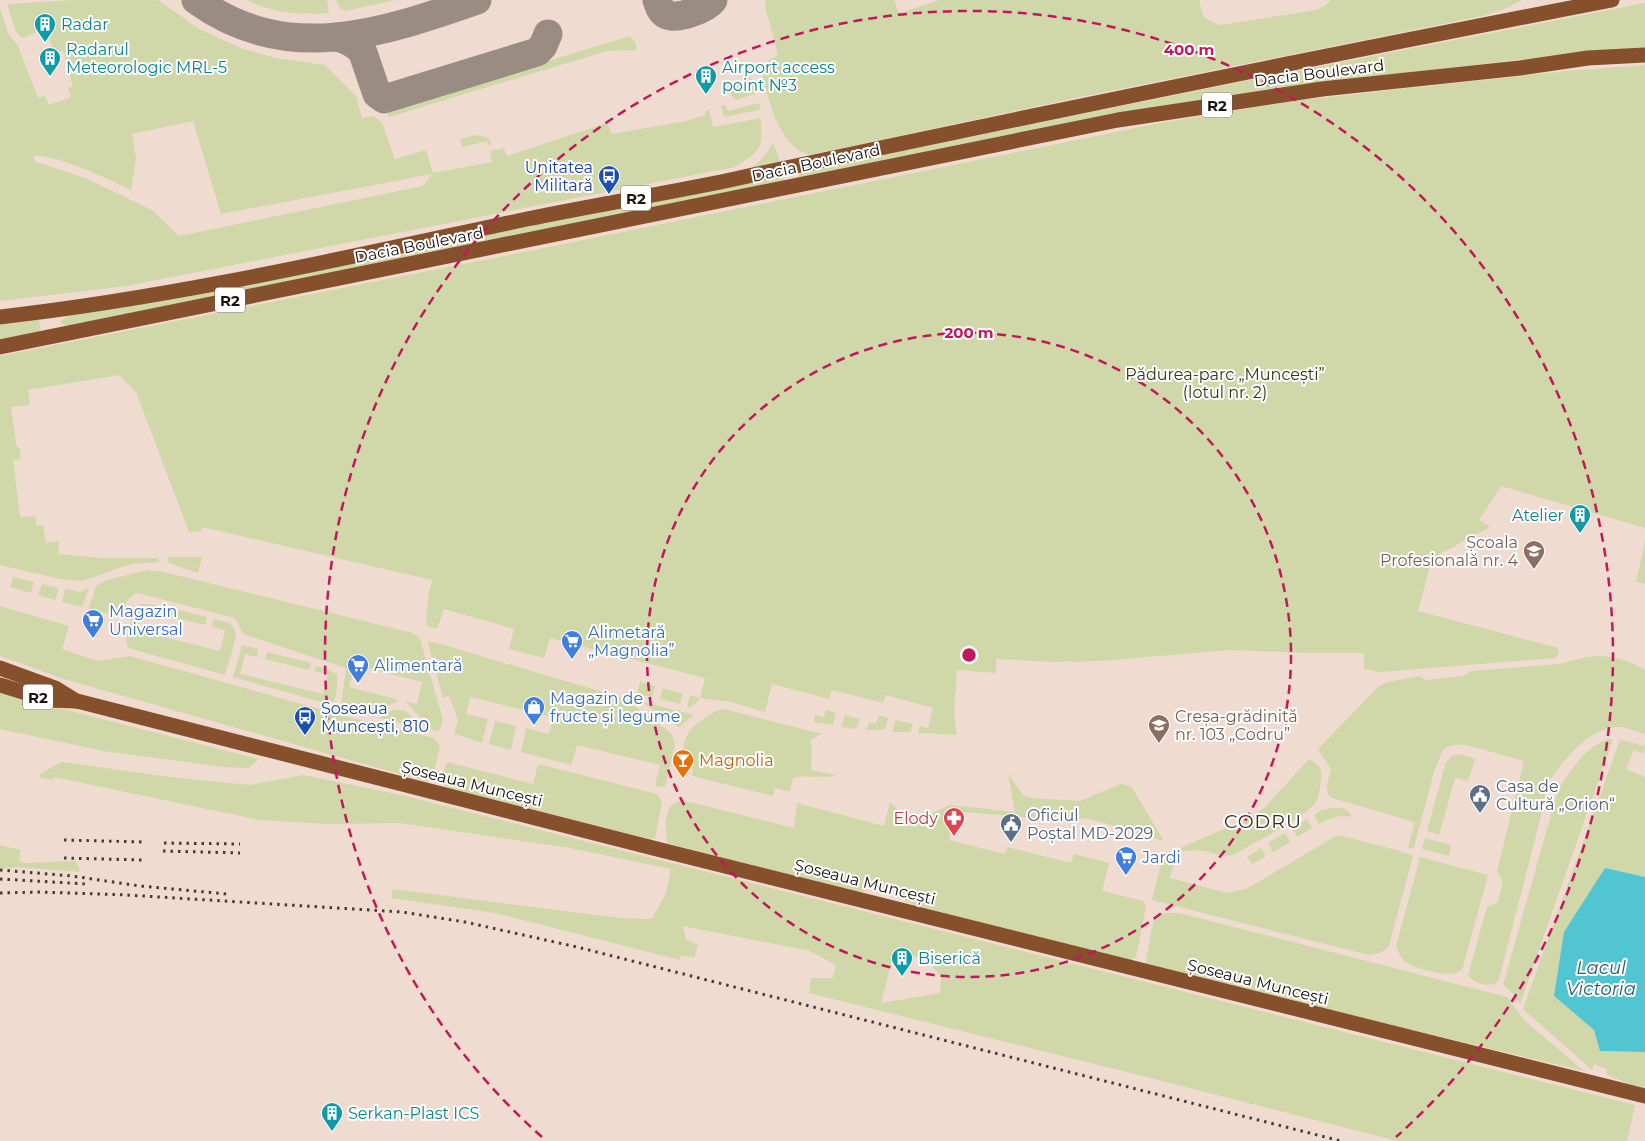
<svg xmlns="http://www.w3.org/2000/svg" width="1645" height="1141" viewBox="0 0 1645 1141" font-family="Montserrat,sans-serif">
	<rect width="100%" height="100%" fill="#f0dbd0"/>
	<!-- green -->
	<g fill="#d0d7a8" fill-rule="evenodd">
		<path d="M 74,0 L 158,0 L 199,29 L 241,48 L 275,58 L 325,65 L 356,96 L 362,118 L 373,116 L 382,123 L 395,159 L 426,150 L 433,173 L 492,162 L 490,151 L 504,148 L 507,156 L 607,123 L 612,134 L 686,121 L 706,115 L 705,111 L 709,110 L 713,127 L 761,118 C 762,150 762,149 735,167 L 126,286 L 0,301 L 0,8 L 8,33 L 18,46 L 38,98 L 45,96 L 49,105 L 71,97 L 68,88 L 73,86 L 63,50 L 53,54 L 50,47 L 52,45 L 48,36 L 37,32 L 22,38 L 16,32 L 7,4 ZM 193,121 L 221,214 L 432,174 L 423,186 L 179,236 L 152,210 L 85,178 L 34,161 L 34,155 C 68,159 99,175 131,190 L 136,159 L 132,134 Z"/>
		<path d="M 246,0 L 327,0 L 329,13 C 295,15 277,13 246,0 Z"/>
		<path d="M 336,0 L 396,0 L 345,11 L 340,8 Z"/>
		<path d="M 766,0 L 894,0 L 899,13 L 940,0 L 1199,0 C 1203,18 1203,19 1220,25 L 1316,10 L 1326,5 L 1331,0 L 1522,0 L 1507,8 L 1487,15 L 1075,98 L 814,154 C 810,154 806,154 802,152 C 778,142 766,92 761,69 L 762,64 L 778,55 L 765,6 Z"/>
		<path d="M 1645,3 L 1645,49 L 1516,60 L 1359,78 L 799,178 L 798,176 L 802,171 L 1280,74 Z"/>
		<path d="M 630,36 C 634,40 638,44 635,50 L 607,51 L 389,117 L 387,113 L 389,109 Z"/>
		<path d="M 1645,65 L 1645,528 L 1501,486 L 1479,520 L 1490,527 L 1432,558 L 1418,611 L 1558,648 L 1559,652 L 1555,658 L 1381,672 L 1364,669 L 1364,653 L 1305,653 L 1230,650 L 1101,661 L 1055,662 L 996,659 L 996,673 L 957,670 C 956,691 952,715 957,735 L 918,733 L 920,726 L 928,728 L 933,708 L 886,695 L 883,703 L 832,690 L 829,699 L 772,684 L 765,712 L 731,702 L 700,698 L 694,705 L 687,708 L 690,695 L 700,698 L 705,678 L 550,638 L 544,658 L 509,649 L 514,629 L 444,609 L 437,629 L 426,625 L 428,597 L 432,580 L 202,527 L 201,531 L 189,532 L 136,392 L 119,375 L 28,390 L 30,405 L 11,407 L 16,445 L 20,449 L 21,459 L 13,460 L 20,517 L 35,516 L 37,526 L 43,525 L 46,543 L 59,541 L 58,554 L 101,558 L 158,558 L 159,562 L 131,564 L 82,581 L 60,579 L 0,565 L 0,356 L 494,258 L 1155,124 L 1292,101 L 1566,71 Z"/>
		<path d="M 750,78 L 753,80 L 757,92 L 755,94 L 736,100 L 731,95 L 729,89 L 736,83 Z"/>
		<path d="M 759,103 L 761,105 L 759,110 L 724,117 L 721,106 L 725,105 L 728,111 Z"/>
		<path d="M 475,135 L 489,138 L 491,144 L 488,145 L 487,141 L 462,147 L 460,139 Z"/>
		<path d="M 773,142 L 780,161 L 779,163 L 750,169 C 761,161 767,154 773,142 Z"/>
		<path d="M 782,175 L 784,179 L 782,184 L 66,327 L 60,322 L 67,316 L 509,230 Z"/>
		<path d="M 39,320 L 41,332 L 0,341 L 0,325 Z"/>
		<path d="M 1645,541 L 1645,584 L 1636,582 Z"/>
		<path d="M 167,557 L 202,557 L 198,573 L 169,563 Z"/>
		<path d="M 147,570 L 164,572 L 413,633 L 420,639 L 443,720 L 440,729 L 436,731 L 432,730 L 405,701 L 417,704 L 422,682 L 355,665 L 349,687 L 399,700 L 371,714 L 341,707 L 346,668 L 243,634 L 235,618 L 138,593 C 128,595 126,604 123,613 L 111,610 L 109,614 L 89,609 L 96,586 L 107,580 Z"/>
		<path d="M 13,577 L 34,582 L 31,593 L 10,587 Z"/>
		<path d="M 42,584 L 59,588 L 55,600 L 38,595 Z"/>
		<path d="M 89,588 L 82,607 L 62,602 L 65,589 L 80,592 Z"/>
		<path d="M 140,604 L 158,605 L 157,613 L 142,610 L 137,630 L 220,651 L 225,630 L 212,627 L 214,619 L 230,623 L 235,631 L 236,637 L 225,675 L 128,648 L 126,640 L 134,609 Z"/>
		<path d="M 0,606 L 69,626 L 62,649 L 98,661 L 130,656 L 348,717 L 434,738 L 440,746 L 433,777 L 428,782 L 67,680 L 0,656 Z"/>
		<path d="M 165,607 L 207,617 L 205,625 L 163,615 Z"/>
		<path d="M 430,641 L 623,698 L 671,733 L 675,745 L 665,787 L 655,786 L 660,765 L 577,745 L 571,765 L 521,752 L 526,728 L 549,734 L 553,717 L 470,697 L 466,714 L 488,719 L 482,743 L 455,734 L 455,730 L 458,720 L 449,696 L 443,698 L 428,643 Z"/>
		<path d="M 242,645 L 258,649 L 257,657 L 245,654 L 240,674 L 323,694 L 328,674 L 314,671 L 316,666 L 332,671 L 337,675 C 337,684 338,696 332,703 L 328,704 L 233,677 Z"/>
		<path d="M 267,652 L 311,663 L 309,670 L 265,659 Z"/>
		<path d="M 1599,656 C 1617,657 1630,661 1645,670 L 1645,734 C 1637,732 1627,727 1619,727 C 1590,727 1565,758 1550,780 L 1499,979 L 1495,984 C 1485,986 1475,984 1468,975 L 1487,907 L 1498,902 L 1503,882 L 1497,871 L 1524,761 L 1467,745 L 1453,745 L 1446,747 L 1442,752 L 1434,771 L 1414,848 L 1408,847 L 1415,822 L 1332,798 L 1328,795 L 1327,786 L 1331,769 L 1318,749 L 1379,686 L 1388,682 L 1420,676 L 1425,680 L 1463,676 L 1471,671 L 1559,664 L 1587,657 Z"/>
		<path d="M 640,682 L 655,686 L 652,697 L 637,694 Z"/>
		<path d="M 663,688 L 683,694 L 680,704 L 660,699 Z"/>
		<path d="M 0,693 L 259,759 L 248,768 L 223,767 L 103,751 L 0,729 Z"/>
		<path d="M 640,701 L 694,715 L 679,727 Z"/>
		<path d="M 397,709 L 406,711 L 423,728 L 380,718 L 388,712 Z"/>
		<path d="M 724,709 L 822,734 L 810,740 L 812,751 L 811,770 L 836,775 C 821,780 808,774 793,778 L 790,792 L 775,788 L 773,796 L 692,776 L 693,769 L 681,765 C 684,740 683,732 706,717 C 712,713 716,710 724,709 Z"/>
		<path d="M 826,710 L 836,713 L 833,725 L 814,722 L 815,715 L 824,717 Z"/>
		<path d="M 845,715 L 860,719 L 856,729 L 841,727 Z"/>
		<path d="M 879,715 L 888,718 L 885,730 L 866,730 L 869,722 L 876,724 Z"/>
		<path d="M 896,720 L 913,724 L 910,732 L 892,732 Z"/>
		<path d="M 495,721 L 516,726 L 511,750 L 489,744 Z"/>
		<path d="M 1608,739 L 1613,739 L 1520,1004 L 1511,991 L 1503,985 L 1558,790 C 1571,770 1584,748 1608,739 Z"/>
		<path d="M 1620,740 L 1645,746 L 1644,754 L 1634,750 L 1626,769 L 1645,777 L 1645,877 L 1604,868 L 1554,996 L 1594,1030 L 1601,1051 L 1645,1052 L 1645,1088 L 1629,1084 L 1606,1074 L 1607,1069 L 1594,1064 L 1592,1070 L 1523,1009 Z"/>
		<path d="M 1459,754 L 1475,759 L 1468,781 L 1455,778 L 1439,835 L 1427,831 L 1446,762 L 1452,756 Z"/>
		<path d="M 1309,759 C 1318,764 1323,768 1321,780 C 1320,787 1319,796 1316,802 C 1307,816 1250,845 1233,855 C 1222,857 1215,853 1204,851 C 1194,850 1184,851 1175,852 L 1168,859 L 1175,859 L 1170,878 L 1227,893 L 1246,889 L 1338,835 L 1397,850 L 1413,856 L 1389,945 C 1385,952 1377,954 1369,955 L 1152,900 L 1161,863 L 1166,854 L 1247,819 L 1264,808 Z"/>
		<path d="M 62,762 L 178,778 L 250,785 L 303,775 L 401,795 L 1635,1105 L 1627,1141 L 1397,1141 L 1123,1071 L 809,993 L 811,978 L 833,978 L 836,965 L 810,951 L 683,926 L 686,940 L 698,945 L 694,957 L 681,956 L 680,960 L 495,913 L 391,898 L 393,889 L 620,918 L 652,919 L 666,893 L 671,869 L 570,848 L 400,823 L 330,824 L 259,820 L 54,777 L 53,780 L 38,777 L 43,772 ZM 894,952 L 924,958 L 941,976 L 940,993 L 881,1003 Z"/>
		<path d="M 447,762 L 533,784 L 538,764 L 657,794 L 662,802 L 655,838 L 650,839 L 448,788 L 442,784 L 440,779 Z"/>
		<path d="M 1008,774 L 1024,796 L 1031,798 L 1080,801 L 1121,784 L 1131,786 L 1164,841 L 1087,818 L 1064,822 L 1016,816 L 950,811 L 947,819 L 954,821 L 949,840 L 1005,854 L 1007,847 L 1071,863 L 1074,854 L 1109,863 L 1102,891 L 1143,901 L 1146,907 L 1136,957 L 1130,961 L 914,905 L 897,897 L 899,887 L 870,880 L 867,890 L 860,893 L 667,843 C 666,832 662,808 677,802 C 680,801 685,802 689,802 L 794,828 L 797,803 L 884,826 L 890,802 L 914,827 L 934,812 L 950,805 L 1015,812 Z"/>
		<path d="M 1334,808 C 1343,808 1348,808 1352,817 C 1340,814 1330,818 1319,824 L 1314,815 L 1321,810 Z"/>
		<path d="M 1307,819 L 1312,828 L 1297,837 L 1292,828 Z"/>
		<path d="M 1285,833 L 1290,842 L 1273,852 L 1268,843 Z"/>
		<path d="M 1425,838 L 1451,845 L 1449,856 L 1422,849 Z"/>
		<path d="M 0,845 L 21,850 L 19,861 L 24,863 L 76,861 L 80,872 L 17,867 L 0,869 Z"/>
		<path d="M 1261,848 L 1266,856 L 1252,864 L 1247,857 Z"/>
		<path d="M 1420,857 L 1488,875 L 1462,970 C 1458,972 1454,974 1451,974 C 1441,975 1415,968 1407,963 C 1401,960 1399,952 1396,947 Z"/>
		<path d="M 1166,913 L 1179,913 L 1507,997 L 1524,1020 L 1584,1071 L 1149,967 L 1146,961 L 1154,917 Z"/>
	</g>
	<!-- water -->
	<path fill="#51c6d2" d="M 1605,868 L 1645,877 L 1645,1052 L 1600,1051 L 1594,1030 L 1554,996 L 1564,932 Z"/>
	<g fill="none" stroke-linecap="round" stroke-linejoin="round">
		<!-- taxiway -->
		<g stroke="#9b8c83" stroke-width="29">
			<path d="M 196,0 C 287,66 382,33 477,0"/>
			<path d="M 657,0 C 659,5 660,11 665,14 C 676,21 706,9 713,0"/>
			<path d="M 337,37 C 348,40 357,44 363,53 L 377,94 L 384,99 L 537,52 L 543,46 L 548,34"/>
		</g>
		<!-- primary -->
		<g stroke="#87502d" stroke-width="15">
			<path d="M 0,317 C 178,297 353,256 527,219 C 595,205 663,194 730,180 C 1023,117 1317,57 1612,0"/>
			<path d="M 0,347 L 1118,120 L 1322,89 L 1520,68 L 1588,58 L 1645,55"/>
			<path d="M 0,668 L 55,688 L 76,701"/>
			<path d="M 0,685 L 49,700 L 77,701 L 657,849 L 1645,1096"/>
		</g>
		<!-- rail -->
		<g stroke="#463c36" stroke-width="3" stroke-dasharray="2.5 5" stroke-linecap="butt">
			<path d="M 64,840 L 144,842"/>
			<path d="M 164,843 L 240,844"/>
			<path d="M 163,851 L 240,853"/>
			<path d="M 64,858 L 142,860"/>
			<path d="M 0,870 L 72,876 L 140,886 L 227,894"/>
			<path d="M 0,879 L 87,884"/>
			<path d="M 0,893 L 40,892 L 127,895 L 402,912 L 465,922 L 577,947 L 1341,1141"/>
		</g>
	</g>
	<!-- distance rings -->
	<g fill="none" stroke="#c2185b" stroke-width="2.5" stroke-dasharray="9 6">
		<circle cx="969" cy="655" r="322"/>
		<path d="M542 1137A644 644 0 1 1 1396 1137"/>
	</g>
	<!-- icons -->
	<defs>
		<g id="building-pin" transform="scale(1.125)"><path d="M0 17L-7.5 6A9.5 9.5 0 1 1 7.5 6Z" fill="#0f9aa8" stroke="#fff"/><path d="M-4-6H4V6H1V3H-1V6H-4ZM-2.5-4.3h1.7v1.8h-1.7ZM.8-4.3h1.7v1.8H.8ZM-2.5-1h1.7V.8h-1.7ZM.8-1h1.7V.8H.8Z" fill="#fff"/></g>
		<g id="bus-pin" transform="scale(1.125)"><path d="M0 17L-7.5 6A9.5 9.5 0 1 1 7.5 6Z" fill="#1a4fb4" stroke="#fff"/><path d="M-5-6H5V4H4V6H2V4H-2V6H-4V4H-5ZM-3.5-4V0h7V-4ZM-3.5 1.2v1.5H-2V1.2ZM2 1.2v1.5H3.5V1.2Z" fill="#fff"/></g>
		<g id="university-pin" transform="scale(1.125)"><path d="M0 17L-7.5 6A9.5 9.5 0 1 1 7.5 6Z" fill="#8d6e63" stroke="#fff"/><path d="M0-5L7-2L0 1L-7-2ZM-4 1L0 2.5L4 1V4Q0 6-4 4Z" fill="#fff"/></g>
		<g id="supermarket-pin" transform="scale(1.125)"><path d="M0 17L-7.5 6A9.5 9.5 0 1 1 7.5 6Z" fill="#3f7fe0" stroke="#fff"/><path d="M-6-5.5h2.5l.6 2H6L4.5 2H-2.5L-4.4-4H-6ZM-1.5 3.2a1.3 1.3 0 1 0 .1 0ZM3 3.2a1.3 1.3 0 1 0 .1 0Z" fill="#fff"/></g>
		<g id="shop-pin" transform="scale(1.125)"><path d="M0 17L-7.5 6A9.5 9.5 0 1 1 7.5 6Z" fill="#3f7fe0" stroke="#fff"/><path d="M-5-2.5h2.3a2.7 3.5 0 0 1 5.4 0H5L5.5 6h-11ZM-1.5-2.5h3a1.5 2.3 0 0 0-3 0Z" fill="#fff"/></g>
		<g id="school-pin" transform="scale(1.125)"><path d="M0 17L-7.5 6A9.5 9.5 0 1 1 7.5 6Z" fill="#8d6e63" stroke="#fff"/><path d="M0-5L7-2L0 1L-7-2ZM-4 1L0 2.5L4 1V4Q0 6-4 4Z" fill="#fff"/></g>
		<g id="bar-pin" transform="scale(1.125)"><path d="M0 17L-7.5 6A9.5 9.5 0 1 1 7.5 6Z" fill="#e8710a" stroke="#fff"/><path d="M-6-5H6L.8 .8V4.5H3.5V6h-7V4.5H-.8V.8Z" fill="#fff"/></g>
		<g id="civic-pin" transform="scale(1.125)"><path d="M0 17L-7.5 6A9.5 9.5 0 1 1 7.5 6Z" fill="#5c6f8a" stroke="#fff"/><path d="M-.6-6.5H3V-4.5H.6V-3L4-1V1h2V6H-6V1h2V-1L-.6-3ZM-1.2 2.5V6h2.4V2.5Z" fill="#fff"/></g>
		<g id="pharmacy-pin" transform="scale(1.125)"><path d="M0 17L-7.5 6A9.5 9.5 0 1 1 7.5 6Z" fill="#e0444e" stroke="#fff"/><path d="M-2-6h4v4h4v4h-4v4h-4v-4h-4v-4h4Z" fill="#fff"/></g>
	</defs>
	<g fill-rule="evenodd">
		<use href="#building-pin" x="45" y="24"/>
		<use href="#building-pin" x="50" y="58"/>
		<use href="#building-pin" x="706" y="76"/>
		<use href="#bus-pin" x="609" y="176"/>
		<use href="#building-pin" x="1580" y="515"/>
		<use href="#university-pin" x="1534" y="551"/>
		<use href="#supermarket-pin" x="93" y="620"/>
		<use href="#supermarket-pin" x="572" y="641"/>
		<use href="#supermarket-pin" x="358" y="665"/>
		<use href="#shop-pin" x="534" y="707"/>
		<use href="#bus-pin" x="305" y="717"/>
		<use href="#school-pin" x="1159" y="725"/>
		<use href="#bar-pin" x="683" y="760"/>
		<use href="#civic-pin" x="1480" y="795"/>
		<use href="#pharmacy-pin" x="954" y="818"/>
		<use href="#civic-pin" x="1011" y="824"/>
		<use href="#supermarket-pin" x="1126" y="857"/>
		<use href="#building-pin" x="902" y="958"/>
		<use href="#building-pin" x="332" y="1113"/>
	</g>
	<g text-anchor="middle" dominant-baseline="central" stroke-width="4" stroke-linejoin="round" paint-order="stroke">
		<!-- shield labels -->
		<g fill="#fff" stroke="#5e5956" stroke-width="1">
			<rect x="1202" y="92.5" width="30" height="25" rx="4"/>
			<rect x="621" y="185.5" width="30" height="25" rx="4"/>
			<rect x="215" y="287.5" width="30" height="25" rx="4"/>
			<rect x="23" y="684.5" width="30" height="25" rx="4"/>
		</g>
		<g font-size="15" font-weight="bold" fill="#19120e">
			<text x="1217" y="105">R2</text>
			<text x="636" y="198">R2</text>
			<text x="230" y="300">R2</text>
			<text x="38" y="697">R2</text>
		</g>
		<!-- culture labels -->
		<g font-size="16" fill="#0d838f" stroke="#fff" text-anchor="start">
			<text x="61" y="24">Radar</text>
			<text x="66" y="49">Radarul<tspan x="66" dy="18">Meteorologic MRL-5</tspan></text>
			<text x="722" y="67">Airport access<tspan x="722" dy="18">point №3</tspan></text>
			<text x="1564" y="515" text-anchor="end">Atelier</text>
			<text x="918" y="958">Biserică</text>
			<text x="348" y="1113">Serkan-Plast ICS</text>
		</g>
		<!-- street labels -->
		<g font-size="16" fill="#19120e" stroke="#fff">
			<text transform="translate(1319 73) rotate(-7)">Dacia Boulevard</text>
			<text transform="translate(816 163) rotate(-12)">Dacia Boulevard</text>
			<text transform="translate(419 245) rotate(-11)">Dacia Boulevard</text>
			<text transform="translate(472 784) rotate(14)">Șoseaua Muncești</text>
			<text transform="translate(865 882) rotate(14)">Șoseaua Muncești</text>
			<text transform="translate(1258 982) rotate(14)">Șoseaua Muncești</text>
		</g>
		<!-- transit labels -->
		<g font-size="16" fill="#164399" stroke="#fff" text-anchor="end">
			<text x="593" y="167">Unitatea<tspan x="593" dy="18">Militară</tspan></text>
			<text x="321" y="708" text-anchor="start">Șoseaua<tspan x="321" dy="18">Muncești, 810</tspan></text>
		</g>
		<!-- park labels -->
		<g font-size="16" fill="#323613" stroke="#fff">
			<text x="1225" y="374">Pădurea-parc „Muncești”<tspan x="1225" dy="18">(lotul nr. 2)</tspan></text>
		</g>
		<!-- education labels -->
		<g font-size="16" fill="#785e54" stroke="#fff" text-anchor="end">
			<text x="1518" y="542">Școala<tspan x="1518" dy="18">Profesională nr. 4</tspan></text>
			<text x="1175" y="716" text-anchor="start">Creșa-grădiniță<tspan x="1175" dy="18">nr. 103 „Codru”</tspan></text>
		</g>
		<!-- shop labels -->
		<g font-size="16" fill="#366cbe" stroke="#fff" text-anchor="start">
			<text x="109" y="611">Magazin<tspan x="109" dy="18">Universal</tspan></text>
			<text x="588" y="632">Alimetară<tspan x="588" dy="18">„Magnolia”</tspan></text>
			<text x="374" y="665">Alimentară</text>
			<text x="550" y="698">Magazin de<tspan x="550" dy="18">fructe și legume</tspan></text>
			<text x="1142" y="857">Jardi</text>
		</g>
		<!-- food labels -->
		<g font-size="16" fill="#c56008" stroke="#fff" text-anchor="start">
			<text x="699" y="760">Magnolia</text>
		</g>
		<!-- service labels -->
		<g font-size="16" fill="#4e5e75" stroke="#fff" text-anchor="start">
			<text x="1496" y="786">Casa de<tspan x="1496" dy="18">Cultură „Orion“</tspan></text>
			<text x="1027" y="815">Oficiul<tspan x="1027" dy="18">Poștal MD-2029</tspan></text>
		</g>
		<!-- health labels -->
		<g font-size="16" fill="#be3a42" stroke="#fff" text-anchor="end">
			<text x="938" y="818">Elody</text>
		</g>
		<!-- water labels -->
		<g font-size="18" font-style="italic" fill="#2c5e63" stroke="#fff">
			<text x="1601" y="968">Lacul<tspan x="1601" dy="21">Victoria</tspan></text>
		</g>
		<!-- quarter labels -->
		<g font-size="19" letter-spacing="1" fill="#392921" stroke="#fff">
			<text x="1263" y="821">CODRU</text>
		</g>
	</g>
	<circle cx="969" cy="655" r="8" fill="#c2185b" stroke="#fff" stroke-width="2.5"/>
	<g font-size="15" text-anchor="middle" font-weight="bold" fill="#c2185b" stroke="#fff" stroke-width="4" stroke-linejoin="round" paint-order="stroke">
		<text x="1189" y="55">400 m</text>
		<text x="969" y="338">200 m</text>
	</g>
</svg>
